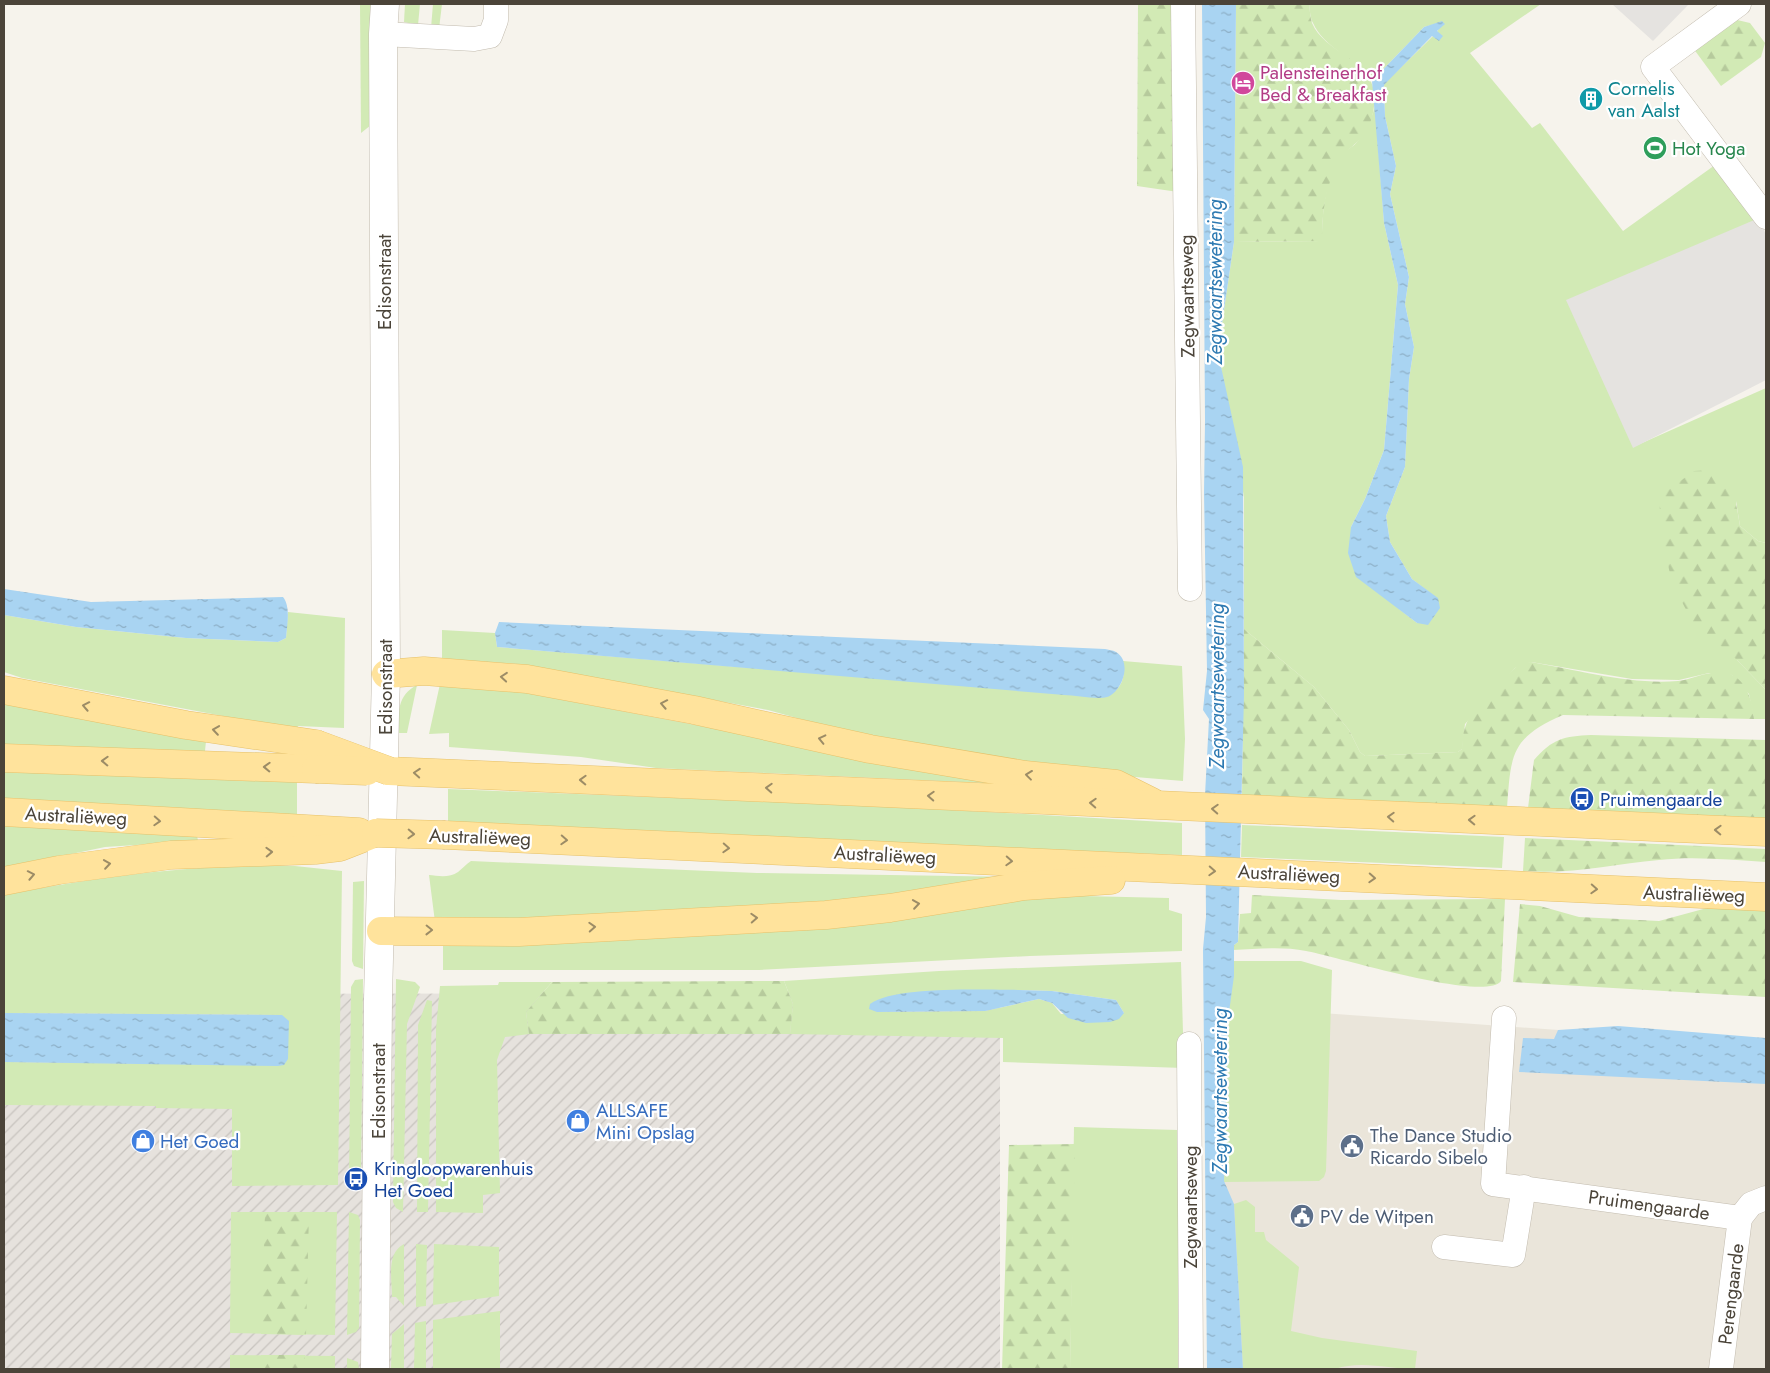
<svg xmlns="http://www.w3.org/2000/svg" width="1770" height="1373" viewBox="0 0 1770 1373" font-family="Jost,sans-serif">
	<defs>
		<pattern id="industrial-furrows" width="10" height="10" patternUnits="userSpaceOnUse" patternTransform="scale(1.25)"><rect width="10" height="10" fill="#e6e2dd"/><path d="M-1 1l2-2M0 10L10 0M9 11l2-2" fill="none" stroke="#c7c3be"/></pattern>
		<pattern id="forest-firs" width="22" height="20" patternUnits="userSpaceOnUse" patternTransform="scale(1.25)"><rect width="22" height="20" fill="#d2eab5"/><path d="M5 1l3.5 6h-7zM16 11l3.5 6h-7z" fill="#b6ca9c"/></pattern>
		<pattern id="water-ripples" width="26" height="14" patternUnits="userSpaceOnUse" patternTransform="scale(1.25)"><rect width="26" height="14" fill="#a9d4f2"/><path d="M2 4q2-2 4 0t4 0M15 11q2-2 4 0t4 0" fill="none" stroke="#8caec5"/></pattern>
	</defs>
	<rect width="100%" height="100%" fill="#f6f3ec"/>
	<!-- residential -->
	<path fill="#eae5da" d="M 1211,1005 L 1766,1045 L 1766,1369 L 1216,1369 Z"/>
	<!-- industrial -->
	<path fill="url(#industrial-furrows)" d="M 1000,993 L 1000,1369 L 4,1369 L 4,994 Z"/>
	<!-- green -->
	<g fill="#d2eab5" fill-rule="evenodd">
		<path d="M 360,4 L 371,4 L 371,125 L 361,133 Z"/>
		<path d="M 405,4 L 420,4 L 418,25 L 404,22 Z"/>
		<path d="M 433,4 L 442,4 L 439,29 L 431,28 Z"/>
		<path d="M 1309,4 L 1541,4 L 1470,53 L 1532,128 L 1540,123 L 1623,231 L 1715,165 L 1759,218 L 1633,447 L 1766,388 L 1766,543 L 1758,541 L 1740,526 L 1736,501 L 1737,660 L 1766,690 L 1766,719 L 1754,719 L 1749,694 L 1732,675 L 1709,673 L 1679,680 L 1632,679 L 1531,662 L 1515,668 L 1465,724 L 1462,749 L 1458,752 L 1365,756 L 1360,752 L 1349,730 L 1314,687 L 1244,629 L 1244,497 L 1220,362 L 1219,344 L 1234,242 L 1322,241 C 1322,215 1325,173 1344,153 C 1347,149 1353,147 1356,143 C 1365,133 1372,118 1375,106 L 1384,223 L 1398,285 L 1384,450 L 1365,499 L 1351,527 L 1399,609 L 1417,623 L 1438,599 L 1412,579 L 1390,542 L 1386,516 L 1405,467 L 1409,379 L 1414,347 L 1405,304 L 1409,277 L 1390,194 L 1396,166 L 1385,116 L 1384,84 L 1433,36 L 1439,40 L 1437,32 L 1442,22 L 1424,27 L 1372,81 C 1356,59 1324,48 1313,23 C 1310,18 1310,10 1309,4 Z"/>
		<path d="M 288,612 L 345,618 L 344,728 L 298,726 L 297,730 L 22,678 L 4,672 L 4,615 L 76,627 L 186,638 L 278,642 L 286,638 Z"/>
		<path d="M 442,630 L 495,633 L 497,647 L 1106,697 C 1121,689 1126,679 1123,661 L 1182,666 L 1185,739 L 1183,781 L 1123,776 L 901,747 L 768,710 L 518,664 L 442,659 Z"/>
		<path d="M 440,684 L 505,689 L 1006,784 L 656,768 L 581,757 L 449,747 L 449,733 L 429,734 Z"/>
		<path d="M 417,685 L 407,733 L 398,733 C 398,714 397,695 417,685 Z"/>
		<path d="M 4,702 L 206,741 L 205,751 L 202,752 L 4,744 Z"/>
		<path d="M 4,771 L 297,782 L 297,815 L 4,798 Z"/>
		<path d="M 448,789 L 881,806 L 1182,823 L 1182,855 L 971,847 L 448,822 Z"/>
		<path d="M 4,825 L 197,835 L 198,841 L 105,847 L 4,868 Z"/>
		<path d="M 1242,825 L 1504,837 L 1502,868 L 1241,857 Z"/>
		<path d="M 471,861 L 757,873 L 1020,877 L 891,901 L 435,922 L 429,875 C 438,876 450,878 458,872 C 463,868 466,864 471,861 Z"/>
		<path d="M 245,865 L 295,866 L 342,871 L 338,1185 L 232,1186 L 232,1109 L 156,1108 L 156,1106 L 4,1105 L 4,1062 L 284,1065 L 282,1015 L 4,1013 L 4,895 C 84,879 163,869 245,865 Z"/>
		<path d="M 364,881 L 363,969 L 354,966 L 352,961 L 353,882 Z"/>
		<path d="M 1040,895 L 1169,898 L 1169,910 L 1182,914 L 1182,951 L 1030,956 L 759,970 L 443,970 L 443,940 Z"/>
		<path d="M 1234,961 L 1301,961 L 1332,970 L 1326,1171 L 1324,1177 L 1319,1181 L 1224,1182 L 1228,1020 Z"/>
		<path d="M 1181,962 L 1184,1068 L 1003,1062 L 1003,1038 L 790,1034 L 793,1004 L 784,981 L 939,971 ZM 1019,990 L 1052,991 L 1116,1000 L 1124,1013 L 1061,1014 L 1052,1003 L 1039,999 L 985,1011 L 877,1012 L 891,996 L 923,992 Z"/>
		<path d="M 363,979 L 361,1173 L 359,1179 L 349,1184 L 351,987 L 355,980 Z"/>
		<path d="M 396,979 L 415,982 L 420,987 L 407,1024 L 403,1212 L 396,1208 L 393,1202 Z"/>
		<path d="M 499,982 L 552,982 L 526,1012 L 529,1034 L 505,1037 L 497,1060 L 500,1193 L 483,1195 L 483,1213 L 436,1212 L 436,1029 L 440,986 L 498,985 Z"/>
		<path d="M 427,1000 L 432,1001 L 428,1212 L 417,1212 L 418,1025 Z"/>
		<path d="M 1074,1127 L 1178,1130 L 1178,1369 L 1070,1369 Z"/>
		<path d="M 1246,1200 L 1255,1207 L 1255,1232 L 1264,1232 L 1266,1240 L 1299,1267 L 1291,1331 L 1322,1338 L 1417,1351 L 1415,1369 C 1389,1369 1361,1360 1335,1369 L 1243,1369 L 1234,1204 Z"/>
		<path d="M 231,1212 L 337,1212 L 335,1335 L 230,1333 Z"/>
		<path d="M 349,1212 L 358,1215 L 360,1220 L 359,1328 L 356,1332 L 347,1335 Z"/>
		<path d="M 404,1244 L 404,1306 L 396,1297 L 392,1297 C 392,1279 386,1253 404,1244 Z"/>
		<path d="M 416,1244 L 427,1245 L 426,1306 L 416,1307 Z"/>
		<path d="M 434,1244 L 499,1247 L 499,1296 L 433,1305 Z"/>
		<path d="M 500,1311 L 500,1369 L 433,1369 L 433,1320 Z"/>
		<path d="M 426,1321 L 426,1369 L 414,1369 L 415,1323 Z"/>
		<path d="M 404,1324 L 404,1369 L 391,1369 L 392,1334 Z"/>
		<path d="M 230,1355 L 335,1356 L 335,1369 L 230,1369 Z"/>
		<path d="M 347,1358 L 358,1362 L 359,1369 L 347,1369 Z"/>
	</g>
	<!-- forest -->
	<g fill="url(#forest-firs)">
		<path d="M 1138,4 L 1177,4 L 1178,192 L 1137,186 Z"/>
		<path d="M 1236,4 L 1309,4 C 1310,10 1310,17 1312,23 C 1324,52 1370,59 1374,92 C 1376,109 1371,129 1358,141 C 1350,149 1343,153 1338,163 C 1325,188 1322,213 1322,241 L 1234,242 Z"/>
		<path d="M 1733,19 L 1750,23 L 1765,43 L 1761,57 L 1721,86 L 1693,48 Z"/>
		<path d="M 1715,470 C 1735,487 1736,502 1740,526 L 1758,541 L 1766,543 L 1766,690 L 1737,660 L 1692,621 L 1672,583 L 1659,523 L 1660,503 L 1664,493 L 1694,471 Z"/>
		<path d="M 1244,629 L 1314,687 L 1349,730 L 1360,752 L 1365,756 L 1458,752 L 1462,749 C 1462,709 1489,694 1515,668 L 1522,663 L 1531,662 C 1578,670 1630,685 1678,681 C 1695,679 1712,668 1730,674 C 1747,681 1753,702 1754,719 L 1563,715 C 1510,738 1511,755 1507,808 L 1242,796 Z"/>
		<path d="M 1591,735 L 1766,740 L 1766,819 L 1528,808 L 1534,760 C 1552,739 1564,736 1591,735 Z"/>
		<path d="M 1525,838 L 1766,849 L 1766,862 C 1731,860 1695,856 1659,860 C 1613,864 1570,875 1523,871 Z"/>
		<path d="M 1252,895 L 1341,900 L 1505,899 L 1501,981 C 1485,1003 1335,956 1306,951 C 1282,946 1257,949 1233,950 L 1234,945 L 1238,942 L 1240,914 L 1251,913 Z"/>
		<path d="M 1520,904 L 1540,906 L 1579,917 L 1659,921 L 1707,908 L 1766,910 L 1766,997 L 1513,982 Z"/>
		<path d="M 784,981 L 793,1004 L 790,1034 L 529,1034 L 526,1012 L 552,982 Z"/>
		<path d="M 1075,1144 L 1070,1369 L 1002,1369 L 1009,1145 Z"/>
		<path d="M 265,1212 L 309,1212 L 306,1335 L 261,1334 Z"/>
		<path d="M 261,1355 L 305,1355 L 304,1369 L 260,1369 Z"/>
	</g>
	<!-- parking -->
	<g fill="#e5e3e0">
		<path d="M 1612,4 L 1689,4 L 1653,41 Z"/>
		<path d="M 1759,218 L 1766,235 L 1766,380 L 1633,448 L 1566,300 Z"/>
	</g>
	<!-- water -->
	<g fill="url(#water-ripples)">
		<path d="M 1202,4 L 1236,4 L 1234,242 L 1219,344 L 1220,362 L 1243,467 L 1244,695 L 1238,942 L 1234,945 L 1234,976 L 1228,1020 L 1224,1181 L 1234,1204 L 1243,1369 L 1207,1369 L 1203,949 L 1206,917 L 1205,795 L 1209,719 L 1203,710 L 1207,671 L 1204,493 L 1205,421 Z"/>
		<path d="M 1442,21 L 1445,24 L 1437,31 L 1443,36 L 1439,41 L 1432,36 L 1384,85 L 1385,116 L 1396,166 L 1390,194 L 1409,277 L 1405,304 L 1414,347 L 1409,379 L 1405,467 L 1386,516 L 1390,542 L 1412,579 L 1438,598 L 1440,608 L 1428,625 L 1417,623 L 1356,577 L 1348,553 L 1351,527 L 1365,499 L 1384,450 L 1398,285 L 1384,223 L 1372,81 L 1424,27 Z"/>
		<path d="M 4,589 L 91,602 L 283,597 C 291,607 287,625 286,638 L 278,642 L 186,638 L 76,627 L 4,615 Z"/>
		<path d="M 499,622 L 1105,649 C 1108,650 1113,650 1116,652 C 1133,662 1122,692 1107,697 C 1096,700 1076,695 1064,695 L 497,647 L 495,633 Z"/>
		<path d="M 1019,990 L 1052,991 L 1116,1000 L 1124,1013 L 1119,1019 L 1110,1022 L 1086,1023 L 1068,1018 L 1052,1003 L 1039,999 L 985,1011 L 877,1012 L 869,1009 L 870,1004 C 895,986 985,990 1019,990 Z"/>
		<path d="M 4,1013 L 282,1015 L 289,1021 L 288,1059 L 284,1065 L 278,1066 L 4,1062 Z"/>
		<path d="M 1618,1026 L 1766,1038 L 1766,1084 L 1519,1072 L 1523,1038 L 1554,1039 L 1558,1030 Z"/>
	</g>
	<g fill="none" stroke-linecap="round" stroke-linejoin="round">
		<!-- minor casing -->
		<g stroke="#c2bbae" stroke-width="25">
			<g id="minor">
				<path d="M 1183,4 L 1190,589"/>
				<path d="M 1739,4 L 1653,67 L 1766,217"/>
				<path d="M 383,34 L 474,39 L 490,36 L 496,20 L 496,4"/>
				<path d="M 1504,1018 L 1493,1184 L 1740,1218 L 1751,1204 L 1766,1198"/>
				<path d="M 1189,1044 L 1191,1369"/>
				<path d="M 1444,1247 L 1513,1255 L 1524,1187"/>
				<path d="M 1721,1369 L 1740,1218"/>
			</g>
		</g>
		<!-- tertiary casing -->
		<g stroke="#c2bbae" stroke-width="29">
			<path id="tertiary" d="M 375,1369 L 378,999 L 386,674 L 383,34 L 385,4"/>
		</g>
		<!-- primary casing -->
		<g stroke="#e6c16a" stroke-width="29">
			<g id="primary">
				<path d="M 386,674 L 424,671 L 527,679 L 694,710 L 870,749 L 1025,775 L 1116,784 L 1152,802"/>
				<path d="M 4,690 L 186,725 L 316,744"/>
				<path d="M 4,758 L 316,769"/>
				<path d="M 389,771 L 1766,832"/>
				<path d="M 4,812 L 359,832"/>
				<path d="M 445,835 L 1766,897"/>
				<path d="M 4,881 L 59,870 L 171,855 L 315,850 L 340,847 L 376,833"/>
				<path d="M 381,931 L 519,932 L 826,915 L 890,908 L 1024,886 L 1111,880"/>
			</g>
		</g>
		<!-- minor -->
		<use href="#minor" stroke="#fff" stroke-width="24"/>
		<!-- tertiary -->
		<use href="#tertiary" stroke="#fff" stroke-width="28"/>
		<!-- primary -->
		<use href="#primary" stroke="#ffe39c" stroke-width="28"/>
		<!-- primary-bridge casing -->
		<g stroke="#e6c16a" stroke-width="29" stroke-linecap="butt">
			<g id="primary-bridge">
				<path d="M 316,744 L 389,771"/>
				<path d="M 316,769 L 367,771"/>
				<path d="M 376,833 L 445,835"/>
			</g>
		</g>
		<!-- primary-bridge -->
		<use href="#primary-bridge" stroke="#ffe39c" stroke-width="28"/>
	</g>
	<!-- one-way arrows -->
	<defs><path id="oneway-chevron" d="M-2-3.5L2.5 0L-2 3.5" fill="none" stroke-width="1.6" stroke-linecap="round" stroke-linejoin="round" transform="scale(1.25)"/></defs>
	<g stroke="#9c8c66">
		<use href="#oneway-chevron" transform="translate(504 677) rotate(-175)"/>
		<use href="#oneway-chevron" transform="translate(664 704) rotate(-169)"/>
		<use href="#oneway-chevron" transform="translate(86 706) rotate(-169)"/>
		<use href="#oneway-chevron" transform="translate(216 730) rotate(-172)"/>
		<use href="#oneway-chevron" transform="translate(822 739) rotate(-167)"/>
		<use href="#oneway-chevron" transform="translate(105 761) rotate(-178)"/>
		<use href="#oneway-chevron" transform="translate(267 767) rotate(-178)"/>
		<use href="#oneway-chevron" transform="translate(417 773) rotate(-176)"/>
		<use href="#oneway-chevron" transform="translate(1029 775) rotate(-173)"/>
		<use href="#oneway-chevron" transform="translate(583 780) rotate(-178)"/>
		<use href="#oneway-chevron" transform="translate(769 788) rotate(-177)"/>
		<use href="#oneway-chevron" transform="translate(931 796) rotate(-177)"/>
		<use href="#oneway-chevron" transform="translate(1093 803) rotate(-177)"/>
		<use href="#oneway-chevron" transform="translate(1215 809) rotate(-177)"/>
		<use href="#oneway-chevron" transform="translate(1391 817) rotate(-177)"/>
		<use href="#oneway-chevron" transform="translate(1472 820) rotate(-178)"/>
		<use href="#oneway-chevron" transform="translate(157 821) rotate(3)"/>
		<use href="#oneway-chevron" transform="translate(1718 830) rotate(-178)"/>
		<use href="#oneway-chevron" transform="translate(411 834) rotate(2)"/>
		<use href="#oneway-chevron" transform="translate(564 840) rotate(3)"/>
		<use href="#oneway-chevron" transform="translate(726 848) rotate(3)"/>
		<use href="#oneway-chevron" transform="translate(269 852) rotate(-2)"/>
		<use href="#oneway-chevron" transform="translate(1009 861) rotate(3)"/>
		<use href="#oneway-chevron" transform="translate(107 864) rotate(-8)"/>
		<use href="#oneway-chevron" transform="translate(1212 871) rotate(3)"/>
		<use href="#oneway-chevron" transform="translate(31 875) rotate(-11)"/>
		<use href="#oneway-chevron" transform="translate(1372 878) rotate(3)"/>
		<use href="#oneway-chevron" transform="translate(1594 889) rotate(3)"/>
		<use href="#oneway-chevron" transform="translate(916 904) rotate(-8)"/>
		<use href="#oneway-chevron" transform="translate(754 918) rotate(-3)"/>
		<use href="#oneway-chevron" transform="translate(592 927) rotate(-3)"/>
		<use href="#oneway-chevron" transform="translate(429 930) rotate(1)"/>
	</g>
	<!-- icons -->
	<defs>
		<g id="hotel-disc" transform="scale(1.25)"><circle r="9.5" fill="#d1479c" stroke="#fff"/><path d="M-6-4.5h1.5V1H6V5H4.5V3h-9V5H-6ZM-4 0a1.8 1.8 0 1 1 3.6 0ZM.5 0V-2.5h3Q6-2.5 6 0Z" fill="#fff"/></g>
		<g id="building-disc" transform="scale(1.25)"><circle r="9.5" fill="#0f9aa8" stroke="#fff"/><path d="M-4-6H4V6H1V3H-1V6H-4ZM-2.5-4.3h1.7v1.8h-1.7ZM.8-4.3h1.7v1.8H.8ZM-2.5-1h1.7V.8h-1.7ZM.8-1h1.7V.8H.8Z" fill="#fff"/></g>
		<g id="stadium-disc" transform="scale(1.25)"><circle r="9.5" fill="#2e9e5b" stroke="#fff"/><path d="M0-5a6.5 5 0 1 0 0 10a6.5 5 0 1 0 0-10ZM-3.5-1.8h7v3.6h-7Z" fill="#fff"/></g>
		<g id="bus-disc" transform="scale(1.25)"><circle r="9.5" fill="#1a4fb4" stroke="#fff"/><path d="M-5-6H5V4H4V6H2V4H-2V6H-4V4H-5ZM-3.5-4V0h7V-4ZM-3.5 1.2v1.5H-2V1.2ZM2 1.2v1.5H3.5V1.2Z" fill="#fff"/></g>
		<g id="shop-disc" transform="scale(1.25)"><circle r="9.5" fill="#3f7fe0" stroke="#fff"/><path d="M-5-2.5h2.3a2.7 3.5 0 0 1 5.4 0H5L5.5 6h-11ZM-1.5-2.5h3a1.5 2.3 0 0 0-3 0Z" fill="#fff"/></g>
		<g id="civic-disc" transform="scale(1.25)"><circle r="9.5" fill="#5c6f8a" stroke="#fff"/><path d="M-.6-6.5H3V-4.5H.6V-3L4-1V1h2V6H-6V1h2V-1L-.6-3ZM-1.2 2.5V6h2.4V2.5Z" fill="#fff"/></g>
	</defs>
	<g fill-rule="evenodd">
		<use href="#hotel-disc" x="1243" y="83"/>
		<use href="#building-disc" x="1591" y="99"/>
		<use href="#stadium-disc" x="1655" y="148"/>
		<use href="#bus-disc" x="1582" y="799"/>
		<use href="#shop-disc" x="578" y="1121"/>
		<use href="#shop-disc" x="143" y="1141"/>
		<use href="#civic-disc" x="1352" y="1146"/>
		<use href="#bus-disc" x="356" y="1179"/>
		<use href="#civic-disc" x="1302" y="1216"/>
	</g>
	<g text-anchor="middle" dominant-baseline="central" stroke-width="4.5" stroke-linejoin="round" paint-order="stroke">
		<!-- hotel labels -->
		<g font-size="19" fill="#b23c85" stroke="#fff" text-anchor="start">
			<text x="1260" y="72">Palensteinerhof<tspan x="1260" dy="22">Bed &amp; Breakfast</tspan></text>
		</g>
		<!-- culture labels -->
		<g font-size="19" fill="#0d838f" stroke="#fff" text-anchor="start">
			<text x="1608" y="88">Cornelis<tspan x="1608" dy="22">van Aalst</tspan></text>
		</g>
		<!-- leisure labels -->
		<g font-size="19" fill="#27864d" stroke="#fff" text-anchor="start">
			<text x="1672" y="148">Hot Yoga</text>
		</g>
		<!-- street labels -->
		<g font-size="19" fill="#4b4439" stroke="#fff">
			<text transform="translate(384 282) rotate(-90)">Edisonstraat</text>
			<text transform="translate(1187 296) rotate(-91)">Zegwaartseweg</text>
			<text transform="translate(385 687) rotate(-90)">Edisonstraat</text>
			<text transform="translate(76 816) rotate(3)">Australiëweg</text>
			<text transform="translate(480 837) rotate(2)">Australiëweg</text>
			<text transform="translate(885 855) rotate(3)">Australiëweg</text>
			<text transform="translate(1289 874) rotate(3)">Australiëweg</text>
			<text transform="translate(1694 894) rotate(2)">Australiëweg</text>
			<text transform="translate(378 1091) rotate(-90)">Edisonstraat</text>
			<text transform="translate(1649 1205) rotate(8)">Pruimengaarde</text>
			<text transform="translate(1190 1207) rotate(-90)">Zegwaartseweg</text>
			<text transform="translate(1731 1294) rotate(-83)">Perengaarde</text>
		</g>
		<!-- transit labels -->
		<g font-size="19" fill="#164399" stroke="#fff" text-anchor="start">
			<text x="1600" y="799">Pruimengaarde</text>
			<text x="374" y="1168">Kringloopwarenhuis<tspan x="374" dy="22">Het Goed</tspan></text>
		</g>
		<!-- shop labels -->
		<g font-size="19" fill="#366cbe" stroke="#fff" text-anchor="start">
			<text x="596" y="1110">ALLSAFE<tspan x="596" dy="22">Mini Opslag</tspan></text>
			<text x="160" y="1141">Het Goed</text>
		</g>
		<!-- service labels -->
		<g font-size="19" fill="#4e5e75" stroke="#fff" text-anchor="start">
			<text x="1370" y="1135">The Dance Studio<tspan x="1370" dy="22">Ricardo Sibelo</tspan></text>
			<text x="1320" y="1216">PV de Witpen</text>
		</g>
		<!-- water labels -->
		<g font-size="20" font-style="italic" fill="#2e7ab2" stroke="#fff">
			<text transform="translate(1215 282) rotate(-90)">Zegwaartsewetering</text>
			<text transform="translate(1217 686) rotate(-90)">Zegwaartsewetering</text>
			<text transform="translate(1220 1091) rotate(-90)">Zegwaartsewetering</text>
		</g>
	</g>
	<!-- border -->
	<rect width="1770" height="1373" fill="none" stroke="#4b4439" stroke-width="10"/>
</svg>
